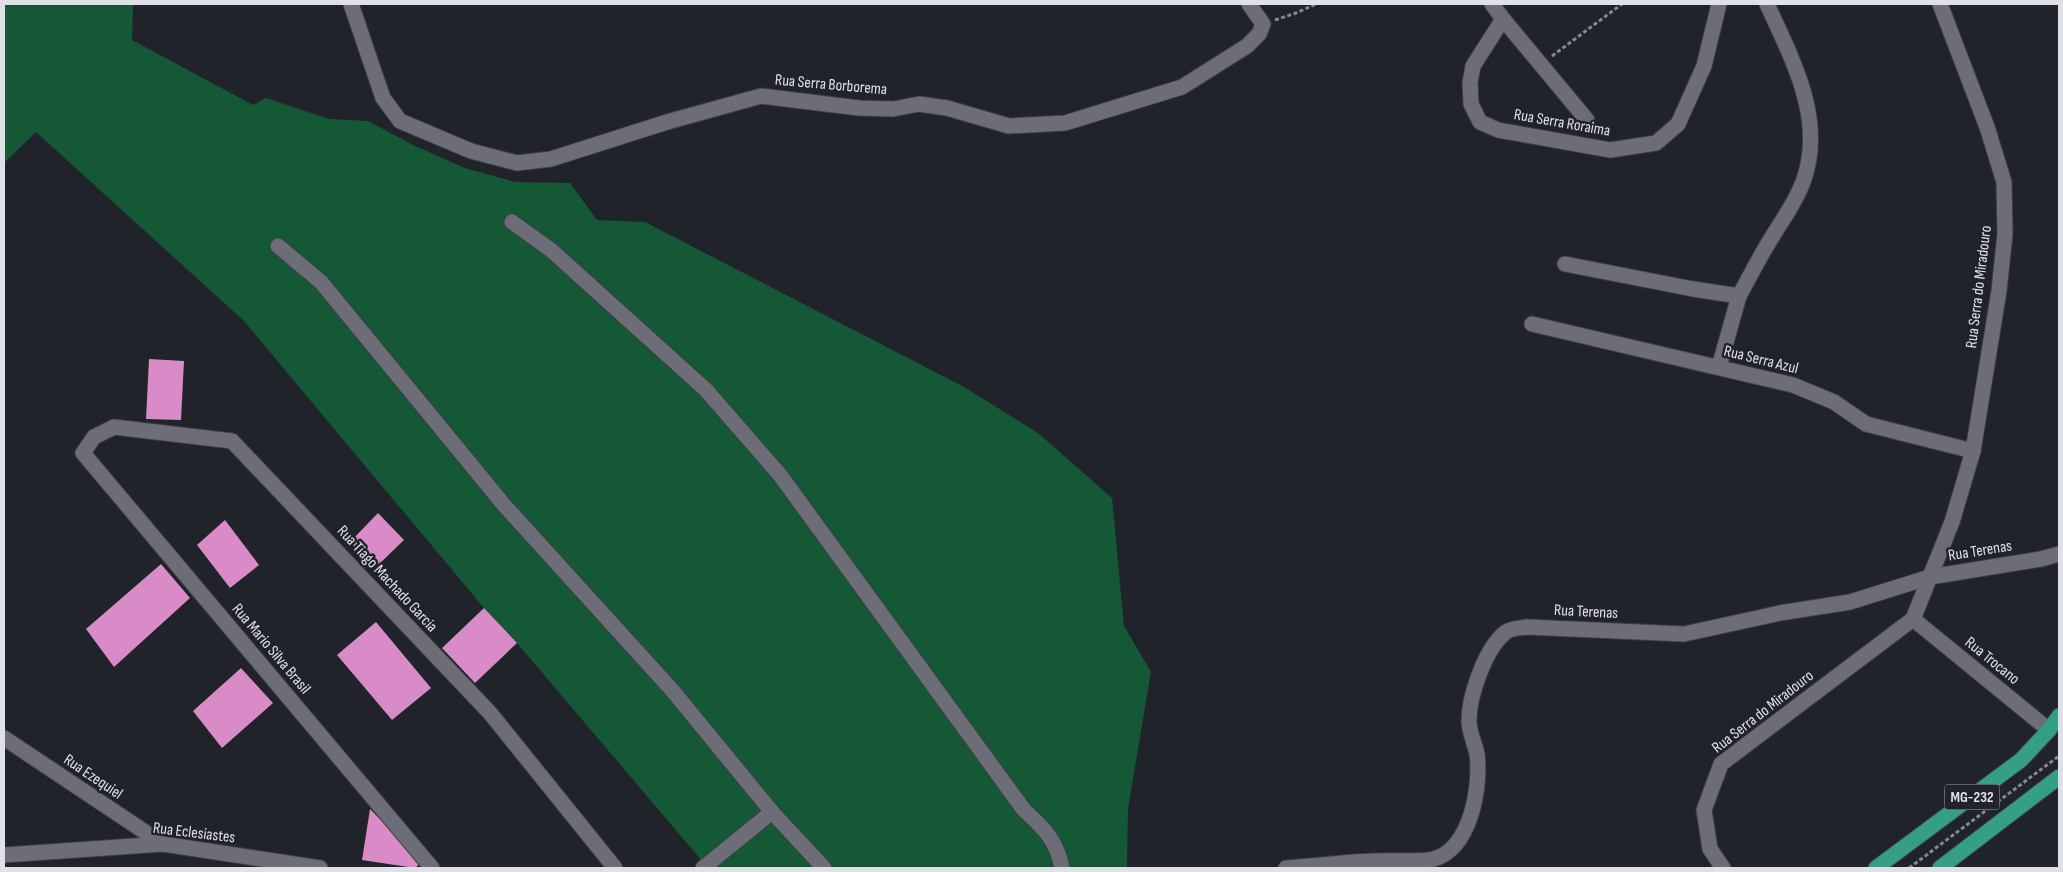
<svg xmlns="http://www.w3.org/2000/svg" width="2063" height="872" viewBox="0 0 2063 872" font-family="'Sofia Sans Condensed',sans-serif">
	<rect width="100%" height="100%" fill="#21232a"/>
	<!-- green -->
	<path fill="#155836" d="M 4,4 L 133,4 L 132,40 L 253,105 L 266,98 L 329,119 L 368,121 L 415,146 L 465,168 L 515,182 L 570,183 L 597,220 L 645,222 L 964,387 L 1038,433 L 1112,498 L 1124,626 L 1151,672 L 1128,809 L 1127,868 L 708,868 L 517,643 L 484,608 L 244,321 L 36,132 L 4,163 Z"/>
	<!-- building -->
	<g fill="#d88bc6">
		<path d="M 149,359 L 184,361 L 181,420 L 146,419 Z"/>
		<path d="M 378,513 L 404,540 L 375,568 L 350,542 Z"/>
		<path d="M 225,520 L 259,565 L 230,588 L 197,545 Z"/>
		<path d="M 161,564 L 190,598 L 114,667 L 86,629 Z"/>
		<path d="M 484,608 L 517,643 L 475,683 L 442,648 Z"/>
		<path d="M 376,622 L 431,688 L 392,720 L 337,655 Z"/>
		<path d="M 241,668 L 273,703 L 222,748 L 193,711 Z"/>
		<path d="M 370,809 L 422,862 L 415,868 L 362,860 Z"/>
	</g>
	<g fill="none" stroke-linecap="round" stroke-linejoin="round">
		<!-- minor casing -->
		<g stroke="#3e3f46" stroke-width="17">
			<g id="minor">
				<path d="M 351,4 L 383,98 L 400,121 L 471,151 L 517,163 L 551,159 L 667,122 L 761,96 L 859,108 L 893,109 L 919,104 L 947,108 L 1009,126 L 1065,123 L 1182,87 L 1247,46 L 1259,34 L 1263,24 L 1249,4"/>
				<path d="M 1492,4 L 1503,19 L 1473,66 L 1470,83 L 1471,104 L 1480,122 L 1498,130 L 1610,150 L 1656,143 L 1678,124 L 1704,66 L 1719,4"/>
				<path d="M 1503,19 L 1587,120"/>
				<path d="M 512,222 L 551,250 L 706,390 L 780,475 L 1024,810 C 1044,828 1057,841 1062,868"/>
				<path d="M 278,246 L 321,282 L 504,505 L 672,690 L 772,812 L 824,868"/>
				<path d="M 1565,264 L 1693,289 L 1739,296 C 1749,278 1758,260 1769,242 C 1780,223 1795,204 1803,182 C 1826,120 1792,59 1767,4"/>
				<path d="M 1532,324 L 1793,385 L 1834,402 L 1866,424 L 1973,451"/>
				<path d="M 1719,367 L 1739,296"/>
				<path d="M 1913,619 L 1952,522 L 1973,451 L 1999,291 L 2005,234 L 2004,182 L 1987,127 L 1940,4"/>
				<path d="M 1913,619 L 2049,730"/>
				<path d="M 4,738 L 163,844"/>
				<path d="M 4,855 L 163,844 L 320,868"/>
				<path d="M 432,868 L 83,453 L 94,437 L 114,427 L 232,441 L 490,713 L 615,868"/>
				<path d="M 703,868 L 772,812"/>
				<path d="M 1286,868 C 1315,866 1344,862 1373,861 C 1388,860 1421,862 1434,859 C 1471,848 1481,787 1477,754 C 1475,744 1469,732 1469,721 C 1469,696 1485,648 1506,632 C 1511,628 1521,628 1527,627 L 1684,634 L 1780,613 L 1850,602 L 1930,577 L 2041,559 L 2059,554"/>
				<path d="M 1723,868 L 1710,849 L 1704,810 L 1721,764 L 1913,619"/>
			</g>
		</g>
		<!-- major casing -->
		<g stroke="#3e3f46" stroke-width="17">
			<g id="major">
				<path d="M 1876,868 L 2021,760 L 2049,730 L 2059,716"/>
				<path d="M 1940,868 L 2059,777"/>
			</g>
		</g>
		<!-- path -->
		<g stroke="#86888e" stroke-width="3" stroke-dasharray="4 2.5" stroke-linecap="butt">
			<path d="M 1275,20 L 1296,13 L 1316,4"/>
			<path d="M 1552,56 L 1622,4"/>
			<path d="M 1909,868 L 2059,756"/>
		</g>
		<!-- minor -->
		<use href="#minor" stroke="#6c6d76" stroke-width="15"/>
		<!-- major -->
		<use href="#major" stroke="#349e87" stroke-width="15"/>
	</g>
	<g text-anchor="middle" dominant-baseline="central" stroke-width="5" stroke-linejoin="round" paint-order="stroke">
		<!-- shield labels -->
		<rect fill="#21232a" stroke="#a7a8ae" stroke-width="1" x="1944.5" y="784.5" width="55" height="25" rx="4"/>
		<g font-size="15" font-weight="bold" fill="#e0e1e7">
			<text x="1972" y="797">MG-232</text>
		</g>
		<!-- street labels -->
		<g font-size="16" fill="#e0e1e7" stroke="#21232a">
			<text transform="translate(831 85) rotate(5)">Rua Serra Borborema</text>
			<text transform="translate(1562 123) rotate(10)">Rua Serra Roraima</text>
			<text transform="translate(1979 287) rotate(-83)">Rua Serra do Miradouro</text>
			<text transform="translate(1761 360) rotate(14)">Rua Serra Azul</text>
			<text transform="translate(1980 551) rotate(-9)">Rua Terenas</text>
			<text transform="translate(387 579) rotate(47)">Rua Tiago Machado Garcia</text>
			<text transform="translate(1586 612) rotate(3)">Rua Terenas</text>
			<text transform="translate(271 649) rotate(50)">Rua Mario Silva Brasil</text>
			<text transform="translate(1992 661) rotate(39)">Rua Trocano</text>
			<text transform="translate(1763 712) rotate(-38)">Rua Serra do Miradouro</text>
			<text transform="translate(93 777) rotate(34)">Rua Ezequiel</text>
			<text transform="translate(194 833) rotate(7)">Rua Eclesiastes</text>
		</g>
	</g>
	<!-- border -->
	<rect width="2063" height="872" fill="none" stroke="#e0e1e7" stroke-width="10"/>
</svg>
